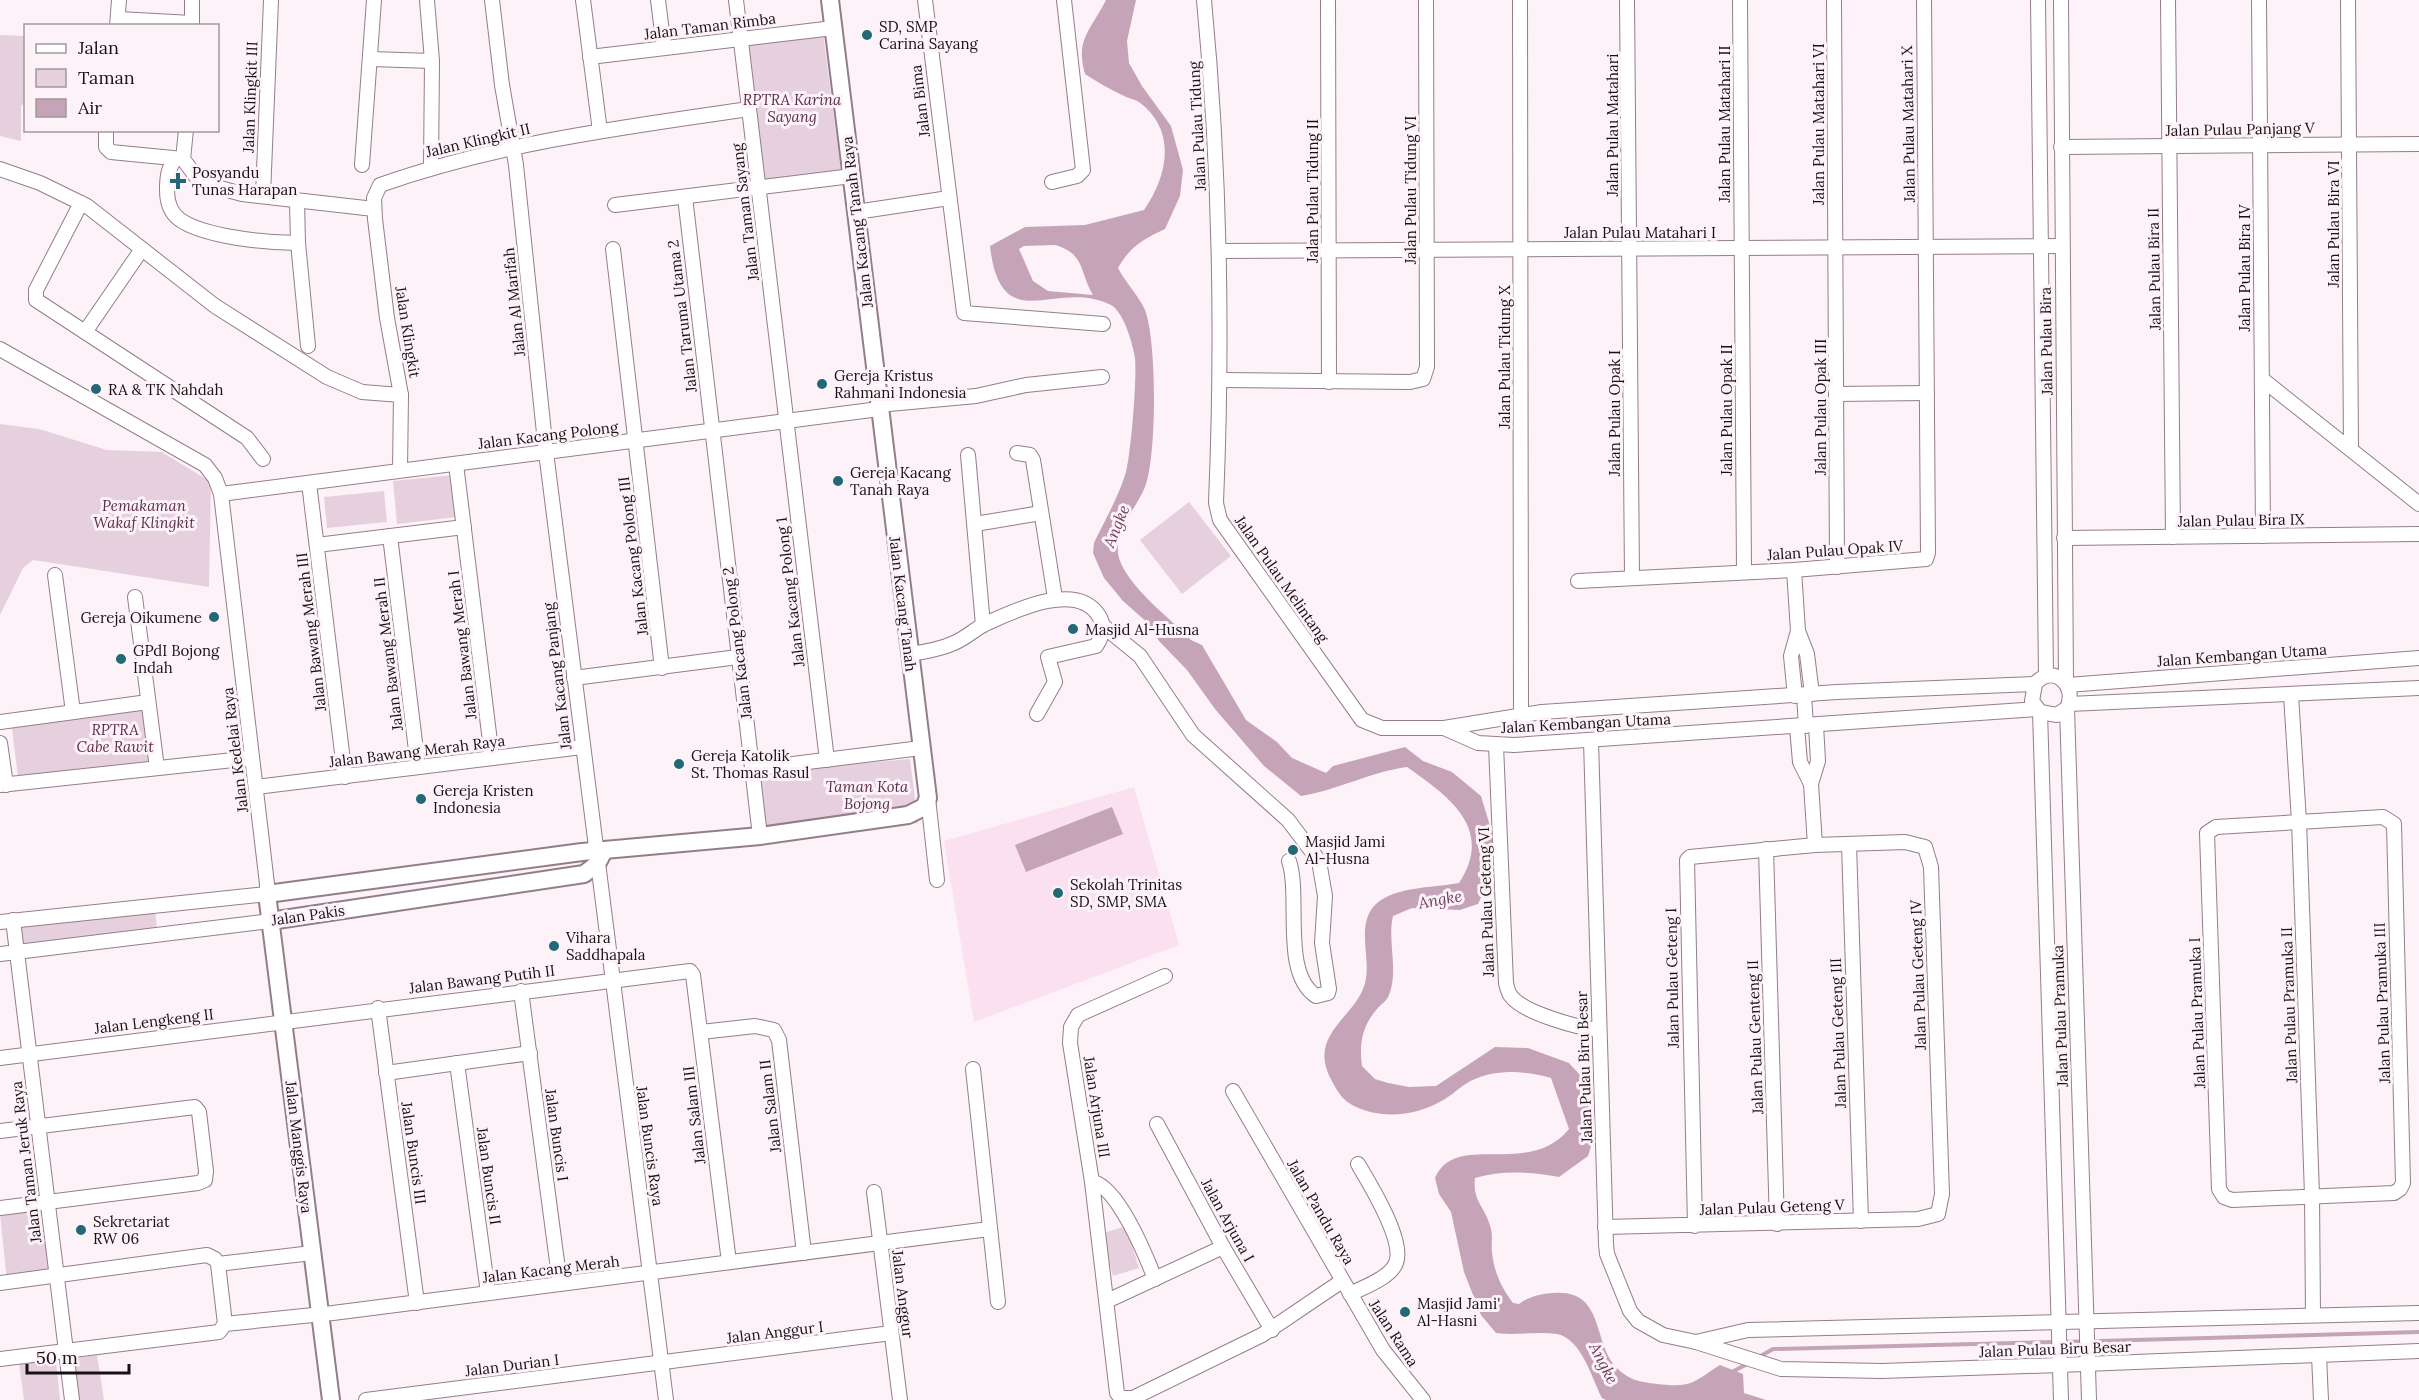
<svg xmlns="http://www.w3.org/2000/svg" width="2419" height="1400" viewBox="0 0 2419 1400" font-family="Lora,serif">
	<rect width="100%" height="100%" fill="#fcf2f8"/>
	<!-- built -->
	<path fill="#fbe1f0" d="M 1134,787 L 1179,945 L 974,1022 L 944,841 Z"/>
	<!-- green -->
	<g fill="#e7d0dd">
		<path d="M 823,33 L 841,172 L 762,183 L 744,44 Z"/>
		<path d="M 0,35 L 25,36 L 26,101 L 21,106 L 21,141 L 0,136 Z"/>
		<path d="M 0,424 L 39,429 L 107,450 L 162,452 L 211,482 L 209,587 L 33,560 L 23,568 L 0,615 Z"/>
		<path d="M 453,475 L 457,517 L 397,524 L 393,481 Z"/>
		<path d="M 384,491 L 387,522 L 327,528 L 324,497 Z"/>
		<path d="M 1189,502 L 1231,556 L 1182,594 L 1140,540 Z"/>
		<path d="M 145,704 L 151,763 L 18,777 L 11,721 Z"/>
		<path d="M 910,759 L 918,823 L 781,834 L 754,822 L 749,773 Z"/>
		<path d="M 155,908 L 157,930 L 23,947 L 21,924 Z"/>
		<path d="M 42,1208 L 50,1276 L 7,1281 L 0,1214 Z"/>
		<path d="M 1126,1226 L 1139,1268 L 1113,1276 L 1101,1234 Z"/>
		<path d="M 55,1351 L 60,1400 L 24,1400 L 18,1356 Z"/>
		<path d="M 97,1355 L 104,1400 L 77,1400 L 71,1359 Z"/>
	</g>
	<!-- water -->
	<g fill="#c6a4b7" fill-rule="evenodd">
		<path d="M 1106,0 L 1136,0 L 1127,41 L 1129,63 L 1142,86 L 1171,126 L 1183,170 L 1180,196 L 1165,229 C 1143,239 1130,247 1118,268 C 1125,282 1139,296 1145,310 C 1157,341 1157,456 1145,487 C 1136,509 1112,533 1119,558 C 1128,587 1170,618 1191,640 L 1202,645 L 1246,720 L 1277,742 L 1292,758 L 1326,773 L 1333,766 L 1405,747 L 1423,761 L 1452,772 L 1481,796 L 1493,836 L 1493,863 L 1487,885 L 1478,904 L 1460,910 L 1412,908 L 1393,916 C 1387,941 1399,970 1389,995 C 1387,1001 1381,1004 1377,1009 C 1362,1026 1359,1044 1362,1066 L 1375,1079 L 1388,1083 L 1409,1087 L 1436,1086 L 1495,1047 L 1528,1048 L 1569,1063 L 1590,1086 L 1593,1140 L 1588,1156 L 1559,1177 C 1530,1172 1503,1170 1475,1178 C 1472,1202 1486,1207 1491,1229 C 1493,1237 1491,1244 1492,1252 C 1494,1272 1501,1287 1513,1303 L 1519,1304 C 1530,1296 1540,1294 1553,1293 C 1605,1289 1592,1341 1616,1367 C 1628,1380 1640,1382 1657,1384 C 1669,1385 1682,1387 1693,1382 C 1702,1378 1711,1370 1720,1365 L 1743,1374 L 1744,1393 L 1766,1400 L 1606,1400 L 1602,1398 C 1592,1379 1582,1339 1557,1334 C 1537,1331 1516,1336 1496,1333 L 1481,1315 L 1464,1272 L 1451,1212 L 1439,1194 L 1435,1178 C 1456,1130 1528,1179 1569,1129 L 1551,1078 C 1527,1071 1499,1069 1475,1079 C 1464,1083 1455,1093 1445,1099 C 1417,1116 1383,1120 1354,1106 C 1343,1100 1339,1094 1333,1083 C 1303,1032 1361,1017 1366,978 C 1370,955 1356,923 1376,904 C 1396,886 1434,888 1459,883 C 1495,828 1448,796 1407,767 C 1370,772 1338,790 1301,796 L 1264,766 L 1215,709 L 1187,670 L 1159,641 L 1149,624 L 1123,601 L 1104,578 L 1093,553 L 1094,543 C 1105,520 1119,496 1126,472 C 1131,451 1137,380 1135,358 C 1133,345 1124,312 1111,305 C 1056,277 1001,341 990,246 L 1025,227 L 1085,225 L 1144,210 C 1167,177 1178,131 1139,102 C 1134,99 1127,98 1122,95 C 1109,89 1097,82 1085,74 C 1075,39 1091,30 1106,0 ZM 1055,245 C 1086,254 1079,272 1093,295 L 1048,291 L 1033,281 L 1019,249 L 1024,246 Z"/>
		<path d="M 1112,807 L 1123,834 L 1026,872 L 1015,845 Z"/>
	</g>
	<g fill="none" stroke-linecap="round" stroke-linejoin="round">
		<!-- stream -->
		<g stroke="#c6a4b7" stroke-width="4">
			<path d="M 2063,1342 L 2419,1332"/>
			<path d="M 1759,1357 L 1773,1349 L 2055,1342"/>
			<path d="M 1730,1373 L 1747,1364"/>
		</g>
		<!-- minor casing -->
		<g stroke="#947d8a" stroke-width="16">
			<g id="minor">
				<path d="M 427,0 L 432,61 L 431,167"/>
				<path d="M 492,0 L 502,85 L 516,165 L 546,452 L 666,1400"/>
				<path d="M 583,0 L 600,131"/>
				<path d="M 658,0 L 664,48"/>
				<path d="M 736,0 L 827,760"/>
				<path d="M 925,0 L 964,313 L 1103,324"/>
				<path d="M 1204,0 C 1220,167 1223,335 1216,503 L 1220,520 L 1362,720 L 1382,728 L 1444,728 L 1542,712 L 1837,692 L 2035,684"/>
				<path d="M 1328,0 L 1329,382"/>
				<path d="M 1520,0 L 1521,714"/>
				<path d="M 1627,0 L 1632,578"/>
				<path d="M 1740,0 L 1744,572"/>
				<path d="M 1834,0 L 1837,567"/>
				<path d="M 2038,0 L 2046,676"/>
				<path d="M 2061,0 L 2066,682"/>
				<path d="M 2168,0 L 2173,537"/>
				<path d="M 2259,0 L 2263,536"/>
				<path d="M 2348,0 L 2351,449"/>
				<path d="M 118,19 L 192,23"/>
				<path d="M 117,26 L 119,0"/>
				<path d="M 192,26 L 192,0"/>
				<path d="M 590,57 L 833,28"/>
				<path d="M 371,59 L 432,61"/>
				<path d="M 106,130 L 106,147 L 111,152 L 183,159 L 197,178 L 220,188 L 242,194 L 374,209"/>
				<path d="M 2061,147 L 2419,144"/>
				<path d="M 175,159 C 168,169 167,177 167,190 C 167,201 170,212 179,219 C 203,237 268,243 298,243"/>
				<path d="M 183,159 L 186,130"/>
				<path d="M 362,165 L 374,0"/>
				<path d="M 0,169 L 40,183 L 87,206 L 215,306 L 327,377 L 362,392 L 401,395"/>
				<path d="M 1052,182 L 1077,176 L 1083,170 L 1064,0"/>
				<path d="M 263,195 L 271,0"/>
				<path d="M 685,197 L 760,836"/>
				<path d="M 297,201 L 298,243 L 308,346"/>
				<path d="M 81,203 L 36,290 L 36,300 L 247,438 L 263,459"/>
				<path d="M 615,205 L 852,176"/>
				<path d="M 856,212 L 949,198"/>
				<path d="M 613,249 L 662,668"/>
				<path d="M 1219,251 L 2061,246"/>
				<path d="M 85,332 L 142,249"/>
				<path d="M 0,349 L 205,465 L 215,478 L 221,494 L 267,884 L 267,894 L 0,922"/>
				<path d="M 2262,379 L 2419,504"/>
				<path d="M 1221,380 L 1410,382 L 1423,379 L 1427,367 L 1426,0"/>
				<path d="M 1836,394 L 1927,393"/>
				<path d="M 878,405 L 976,396 L 1026,385 L 1102,377"/>
				<path d="M 1017,453 L 1030,455 L 1033,460 L 1055,598"/>
				<path d="M 968,455 L 983,625"/>
				<path d="M 456,464 L 492,758"/>
				<path d="M 400,470 L 401,395 L 387,318 L 375,219 L 374,198 L 380,185 C 499,143 624,127 749,109"/>
				<path d="M 309,483 L 345,777"/>
				<path d="M 221,494 L 879,409"/>
				<path d="M 975,524 L 1041,513"/>
				<path d="M 390,536 L 418,767"/>
				<path d="M 2064,538 L 2419,534"/>
				<path d="M 317,545 L 464,527"/>
				<path d="M 1794,570 L 1798,631 L 1791,656 L 1795,696"/>
				<path d="M 55,575 L 73,712"/>
				<path d="M 1578,581 L 1794,570 L 1926,559 L 1928,553 L 1924,0"/>
				<path d="M 135,597 L 157,768"/>
				<path d="M 1102,625 L 1140,656 L 1193,735 L 1288,820 L 1319,861 L 1325,896 L 1322,943 L 1329,989 L 1328,993 L 1316,996 C 1281,973 1301,897 1289,861"/>
				<path d="M 1798,631 L 1807,654 L 1812,694"/>
				<path d="M 910,654 C 924,652 941,649 954,643 C 966,638 975,629 985,624 C 1014,611 1077,580 1099,616 C 1105,626 1102,637 1096,646 L 1048,657 L 1055,682 L 1037,714"/>
				<path d="M 574,678 L 738,657"/>
				<path d="M 2068,685 L 2419,658"/>
				<path d="M 1804,695 L 1806,726"/>
				<path d="M 2291,695 L 2299,821 L 2312,1195 L 2313,1314"/>
				<path d="M 2069,704 L 2419,688"/>
				<path d="M 2067,708 L 2057,715 L 2040,712 L 2032,701 L 2035,684 C 2053,663 2078,685 2067,708 L 2089,1400"/>
				<path d="M 2040,712 L 2061,1400"/>
				<path d="M 0,722 L 148,702"/>
				<path d="M 1797,727 L 1800,762 L 1811,784"/>
				<path d="M 1444,728 L 1478,743 L 1514,745 L 2038,709"/>
				<path d="M 1591,741 L 1606,1244 L 1607,1254 L 1630,1311 L 1638,1321 L 1663,1335 L 1696,1342 L 1781,1369 L 1882,1371 L 2059,1365 L 2419,1351"/>
				<path d="M 0,743 L 6,785"/>
				<path d="M 1496,745 L 1506,983 C 1507,987 1508,993 1511,996 C 1523,1013 1579,1028 1599,1030"/>
				<path d="M 752,769 L 921,748"/>
				<path d="M 0,785 L 252,758"/>
				<path d="M 256,787 L 582,747"/>
				<path d="M 928,798 L 937,880"/>
				<path d="M 2383,817 L 2394,824 L 2403,1183 L 2400,1189 L 2394,1193 L 2232,1200 L 2224,1197 L 2219,1189 L 2207,833 L 2216,827 Z"/>
				<path d="M 1849,844 L 1861,1221"/>
				<path d="M 1815,845 L 1811,784 L 1818,761 L 1816,725"/>
				<path d="M 1766,849 L 1777,1224"/>
				<path d="M 13,920 L 72,1400"/>
				<path d="M 0,954 L 270,921"/>
				<path d="M 1165,976 L 1078,1015 L 1071,1027 L 1070,1043 L 1092,1182 L 1117,1393 L 1121,1398 L 1133,1398 L 1262,1335 L 1342,1281"/>
				<path d="M 521,991 L 560,1284"/>
				<path d="M 378,1008 L 417,1303"/>
				<path d="M 701,1032 L 755,1026 L 774,1030 L 779,1040 L 804,1253"/>
				<path d="M 0,1058 L 690,971 L 693,975 L 729,1262"/>
				<path d="M 457,1063 L 488,1293"/>
				<path d="M 973,1069 L 998,1302"/>
				<path d="M 386,1073 L 530,1053"/>
				<path d="M 1233,1091 L 1383,1350 L 1423,1400"/>
				<path d="M 1157,1124 L 1223,1247 L 1272,1330"/>
				<path d="M 0,1131 L 195,1107 L 199,1112 L 206,1171 L 205,1180 L 198,1183 L 0,1208"/>
				<path d="M 1092,1182 C 1117,1185 1146,1256 1155,1279"/>
				<path d="M 874,1192 L 900,1400"/>
				<path d="M 1605,1227 L 1918,1219 L 1938,1214 L 1942,1194 L 1931,867 L 1925,847 L 1905,842 L 1815,845 L 1690,857 L 1687,860 L 1695,1226"/>
				<path d="M 218,1264 L 312,1253"/>
				<path d="M 0,1283 L 207,1255 L 215,1259 L 218,1264 L 225,1324 L 219,1332 L 0,1359"/>
				<path d="M 1350,1294 C 1364,1287 1390,1278 1396,1263 C 1405,1241 1370,1184 1358,1164"/>
				<path d="M 1107,1301 L 1223,1247"/>
				<path d="M 225,1324 L 333,1313 L 989,1229"/>
				<path d="M 1696,1342 L 1748,1330 L 2419,1313"/>
				<path d="M 2319,1356 L 2321,1400"/>
				<path d="M 366,1400 L 891,1333"/>
			</g>
		</g>
		<!-- tertiary casing -->
		<g stroke="#947d8a" stroke-width="20">
			<g id="tertiary">
				<path d="M 270,921 L 584,874 L 597,864 L 604,851"/>
				<path d="M 331,1400 L 267,894 L 582,852 L 760,836 L 908,815 L 924,807 L 928,798 L 830,0"/>
			</g>
		</g>
		<!-- minor -->
		<use href="#minor" stroke="#fff" stroke-width="14"/>
		<!-- tertiary -->
		<use href="#tertiary" stroke="#fff" stroke-width="16"/>
	</g>
	<!-- markers -->
	<g fill="#226877" stroke="#fcf2f8" stroke-width="2">
		<circle cx="867" cy="35" r="6"/>
		<path d="M175 172h6v6h6v6h-6v6h-6v-6h-6v-6h6z"/>
		<circle cx="822" cy="384" r="6"/>
		<circle cx="96" cy="389" r="6"/>
		<circle cx="838" cy="481" r="6"/>
		<circle cx="214" cy="617" r="6"/>
		<circle cx="1073" cy="629" r="6"/>
		<circle cx="121" cy="659" r="6"/>
		<circle cx="679" cy="764" r="6"/>
		<circle cx="421" cy="799" r="6"/>
		<circle cx="1293" cy="850" r="6"/>
		<circle cx="1058" cy="893" r="6"/>
		<circle cx="554" cy="946" r="6"/>
		<circle cx="81" cy="1230" r="6"/>
		<circle cx="1405" cy="1312" r="6"/>
	</g>
	<g text-anchor="middle" dominant-baseline="central" stroke-width="6" stroke-linejoin="round" paint-order="stroke">
		<!-- street labels -->
		<g font-size="15" fill="#181014" stroke="#fcf2f8">
			<text transform="translate(710 26) rotate(-7)">Jalan Taman Rimba</text>
			<text transform="translate(250 97) rotate(-88)">Jalan Klingkit III</text>
			<text transform="translate(920 101) rotate(-97)">Jalan Bima</text>
			<text transform="translate(1724 124) rotate(-90)">Jalan Pulau Matahari II</text>
			<text transform="translate(1818 124) rotate(-90)">Jalan Pulau Matahari VI</text>
			<text transform="translate(1908 124) rotate(-91)">Jalan Pulau Matahari X</text>
			<text transform="translate(1612 125) rotate(-90)">Jalan Pulau Matahari</text>
			<text transform="translate(1197 126) rotate(-93)">Jalan Pulau Tidung</text>
			<text transform="translate(2240 129) rotate(-1)">Jalan Pulau Panjang V</text>
			<text transform="translate(478 140) rotate(-13)">Jalan Klingkit II</text>
			<text transform="translate(1410 190) rotate(-90)">Jalan Pulau Tidung VI</text>
			<text transform="translate(1312 191) rotate(-90)">Jalan Pulau Tidung II</text>
			<text transform="translate(745 212) rotate(-97)">Jalan Taman Sayang</text>
			<text transform="translate(857 222) rotate(-97)">Jalan Kacang Tanah Raya</text>
			<text transform="translate(2333 224) rotate(-90)">Jalan Pulau Bira VI</text>
			<text x="1640" y="232">Jalan Pulau Matahari I</text>
			<text transform="translate(2244 268) rotate(-90)">Jalan Pulau Bira IV</text>
			<text transform="translate(2154 269) rotate(-91)">Jalan Pulau Bira II</text>
			<text transform="translate(514 302) rotate(-96)">Jalan Al Marifah</text>
			<text transform="translate(682 316) rotate(-97)">Jalan Taruma Utama 2</text>
			<text transform="translate(408 332) rotate(81)">Jalan Klingkit</text>
			<text transform="translate(2046 341) rotate(-91)">Jalan Pulau Bira</text>
			<text transform="translate(1504 357) rotate(-90)">Jalan Pulau Tidung X</text>
			<text transform="translate(1820 407) rotate(-90)">Jalan Pulau Opak III</text>
			<text transform="translate(1726 410) rotate(-90)">Jalan Pulau Opak II</text>
			<text transform="translate(1614 413) rotate(-90)">Jalan Pulau Opak I</text>
			<text transform="translate(548 435) rotate(-7)">Jalan Kacang Polong</text>
			<text transform="translate(2241 520) rotate(-1)">Jalan Pulau Bira IX</text>
			<text transform="translate(1835 550) rotate(-4)">Jalan Pulau Opak IV</text>
			<text transform="translate(633 556) rotate(-97)">Jalan Kacang Polong III</text>
			<text transform="translate(1282 579) rotate(55)">Jalan Pulau Melintang</text>
			<text transform="translate(790 592) rotate(-97)">Jalan Kacang Polong 1</text>
			<text transform="translate(903 604) rotate(83)">Jalan Kacang Tanah</text>
			<text transform="translate(311 632) rotate(-97)">Jalan Bawang Merah III</text>
			<text transform="translate(737 643) rotate(-97)">Jalan Kacang Polong 2</text>
			<text transform="translate(462 645) rotate(-97)">Jalan Bawang Merah I</text>
			<text transform="translate(388 654) rotate(-97)">Jalan Bawang Merah II</text>
			<text transform="translate(2242 655) rotate(-4)">Jalan Kembangan Utama</text>
			<text transform="translate(557 676) rotate(-97)">Jalan Kacang Panjang</text>
			<text transform="translate(1586 723) rotate(-3)">Jalan Kembangan Utama</text>
			<text transform="translate(235 750) rotate(-97)">Jalan Kedelai Raya</text>
			<text transform="translate(417 751) rotate(-7)">Jalan Bawang Merah Raya</text>
			<text transform="translate(1486 902) rotate(-92)">Jalan Pulau Geteng VI</text>
			<text transform="translate(308 915) rotate(-8)">Jalan Pakis</text>
			<text transform="translate(1918 975) rotate(-92)">Jalan Pulau Geteng IV</text>
			<text transform="translate(1672 978) rotate(-91)">Jalan Pulau Geteng I</text>
			<text transform="translate(482 979) rotate(-7)">Jalan Bawang Putih II</text>
			<text transform="translate(2382 1003) rotate(-92)">Jalan Pulau Pramuka III</text>
			<text transform="translate(2289 1005) rotate(-92)">Jalan Pulau Pramuka II</text>
			<text transform="translate(2197 1013) rotate(-92)">Jalan Pulau Pramuka I</text>
			<text transform="translate(2060 1016) rotate(-92)">Jalan Pulau Pramuka</text>
			<text transform="translate(154 1021) rotate(-7)">Jalan Lengkeng II</text>
			<text transform="translate(1838 1033) rotate(-92)">Jalan Pulau Geteng III</text>
			<text transform="translate(1755 1037) rotate(-92)">Jalan Pulau Genteng II</text>
			<text transform="translate(1584 1067) rotate(-92)">Jalan Pulau Biru Besar</text>
			<text transform="translate(770 1106) rotate(-97)">Jalan Salam II</text>
			<text transform="translate(1097 1107) rotate(81)">Jalan Arjuna III</text>
			<text transform="translate(694 1115) rotate(-97)">Jalan Salam III</text>
			<text transform="translate(557 1135) rotate(82)">Jalan Buncis I</text>
			<text transform="translate(650 1146) rotate(82)">Jalan Buncis Raya</text>
			<text transform="translate(299 1147) rotate(83)">Jalan Manggis Raya</text>
			<text transform="translate(414 1153) rotate(82)">Jalan Buncis III</text>
			<text transform="translate(26 1162) rotate(-97)">Jalan Taman Jeruk Raya</text>
			<text transform="translate(489 1176) rotate(82)">Jalan Buncis II</text>
			<text transform="translate(1772 1207) rotate(-2)">Jalan Pulau Geteng V</text>
			<text transform="translate(1321 1212) rotate(60)">Jalan Pandu Raya</text>
			<text transform="translate(1228 1220) rotate(61)">Jalan Arjuna I</text>
			<text transform="translate(551 1269) rotate(-7)">Jalan Kacang Merah</text>
			<text transform="translate(903 1294) rotate(83)">Jalan Anggur</text>
			<text transform="translate(775 1332) rotate(-7)">Jalan Anggur I</text>
			<text transform="translate(1394 1333) rotate(57)">Jalan Rama</text>
			<text transform="translate(2055 1349) rotate(-2)">Jalan Pulau Biru Besar</text>
			<text transform="translate(512 1365) rotate(-7)">Jalan Durian I</text>
		</g>
		<!-- poi labels -->
		<g font-size="15" fill="#181014" stroke="#fcf2f8" text-anchor="start">
			<text x="879" y="26">SD, SMP<tspan x="879" dy="17">Carina Sayang</tspan></text>
			<text x="192" y="172">Posyandu<tspan x="192" dy="17">Tunas Harapan</tspan></text>
			<text x="834" y="375">Gereja Kristus<tspan x="834" dy="17">Rahmani Indonesia</tspan></text>
			<text x="108" y="389">RA &amp; TK Nahdah</text>
			<text x="850" y="472">Gereja Kacang<tspan x="850" dy="17">Tanah Raya</tspan></text>
			<text x="202" y="617" text-anchor="end">Gereja Oikumene</text>
			<text x="1085" y="629">Masjid Al-Husna</text>
			<text x="133" y="650">GPdI Bojong<tspan x="133" dy="17">Indah</tspan></text>
			<text x="691" y="755">Gereja Katolik<tspan x="691" dy="17">St. Thomas Rasul</tspan></text>
			<text x="433" y="790">Gereja Kristen<tspan x="433" dy="17">Indonesia</tspan></text>
			<text x="1305" y="841">Masjid Jami<tspan x="1305" dy="17">Al-Husna</tspan></text>
			<text x="1070" y="884">Sekolah Trinitas<tspan x="1070" dy="17">SD, SMP, SMA</tspan></text>
			<text x="566" y="937">Vihara<tspan x="566" dy="17">Saddhapala</tspan></text>
			<text x="93" y="1221">Sekretariat<tspan x="93" dy="17">RW 06</tspan></text>
			<text x="1417" y="1303">Masjid Jami'<tspan x="1417" dy="17">Al-Hasni</tspan></text>
		</g>
		<!-- park labels -->
		<g font-size="15" font-style="italic" fill="#5b2e4b" stroke="#fcf2f8">
			<text x="792" y="99">RPTRA Karina<tspan x="792" dy="17">Sayang</tspan></text>
			<text x="144" y="505">Pemakaman<tspan x="144" dy="17">Wakaf Klingkit</tspan></text>
			<text x="115" y="729">RPTRA<tspan x="115" dy="17">Cabe Rawit</tspan></text>
			<text x="867" y="786">Taman Kota<tspan x="867" dy="17">Bojong</tspan></text>
		</g>
		<!-- water labels -->
		<g font-size="16" font-style="italic" fill="#70415e" stroke="#fcf2f8">
			<text transform="translate(1116 526) rotate(-68)">Angke</text>
			<text transform="translate(1440 899) rotate(-10)">Angke</text>
			<text transform="translate(1604 1363) rotate(63)">Angke</text>
		</g>
	</g>
	<!-- legend -->
	<rect x="24" y="24" width="195" height="108" fill="#fcf2f8" stroke="#a1989d" stroke-width="1.5"/>
	<rect x="36" y="44" width="30" height="9" fill="#ffffff" stroke="#a1989d" stroke-width="1.5"/>
	<text x="78" y="54" font-size="18" fill="#181014">Jalan</text>
	<rect x="36" y="69" width="30" height="18" fill="#e7d0dd" stroke="#a1989d" stroke-width="1.5"/>
	<text x="78" y="84" font-size="18" fill="#181014">Taman</text>
	<rect x="36" y="99" width="30" height="18" fill="#c6a4b7" stroke="#a1989d" stroke-width="1.5"/>
	<text x="78" y="114" font-size="18" fill="#181014">Air</text>
	<!-- scale -->
	<path d="M27 1364v9h102v-9" fill="none" stroke="#181014" stroke-width="3"/>
	<text x="36" y="1364" font-size="18" fill="#181014" stroke="#fcf2f8" stroke-width="4.5" paint-order="stroke">50 m</text>
</svg>
